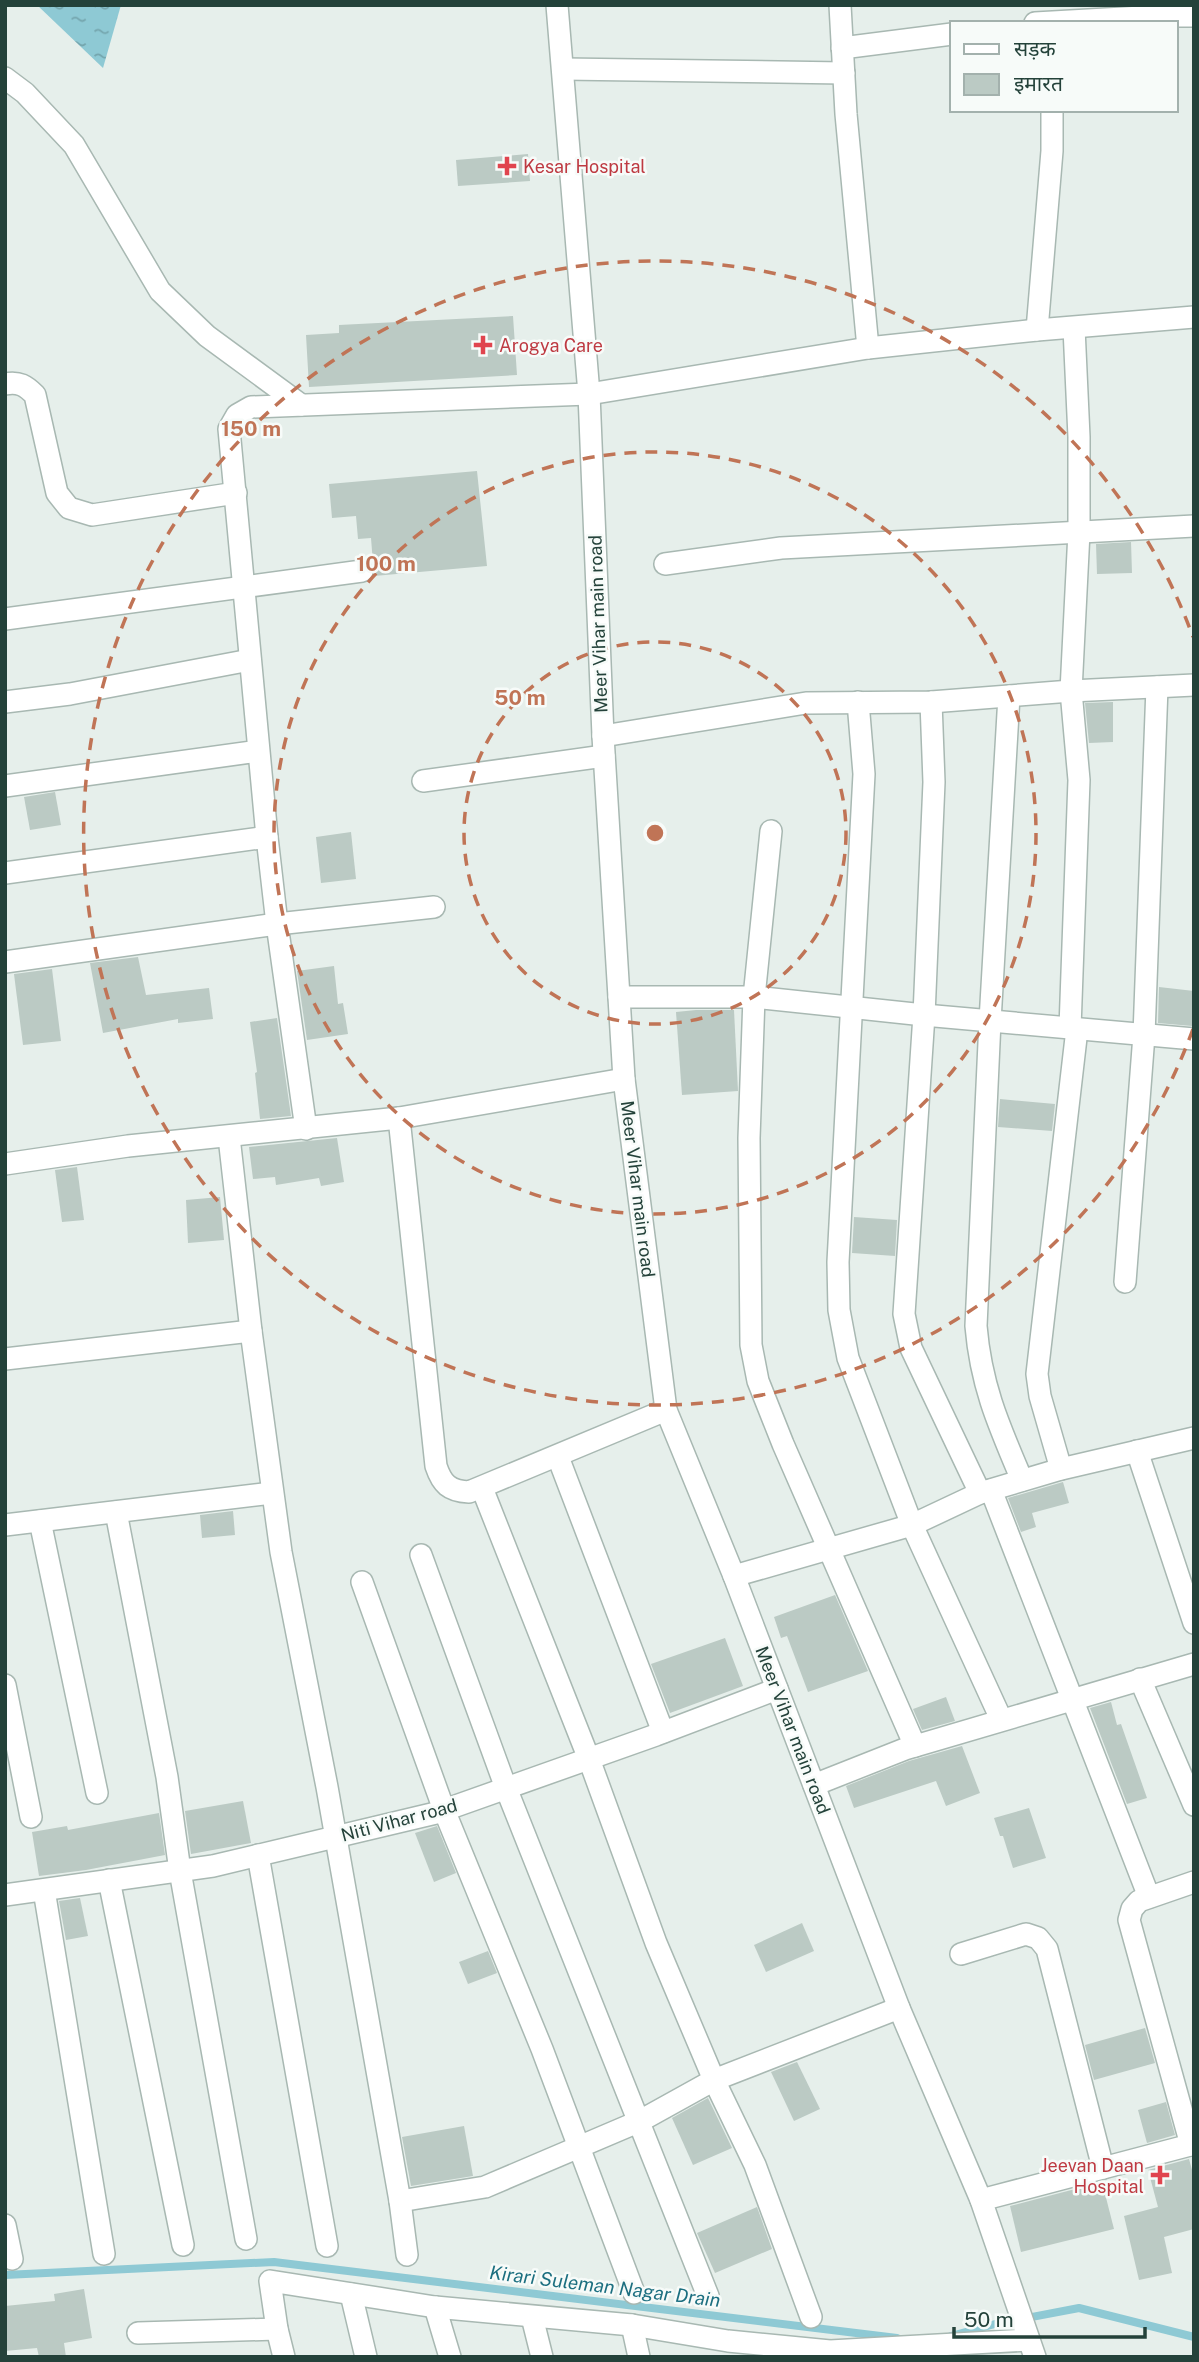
<svg xmlns="http://www.w3.org/2000/svg" width="1199" height="2362" viewBox="0 0 1199 2362" font-family="'Public Sans','Noto Sans Devanagari',sans-serif">
	<defs>
		<pattern id="water-ripples" width="26" height="14" patternUnits="userSpaceOnUse" patternTransform="scale(1.75)"><rect width="26" height="14" fill="#8ec9d4"/><path d="M2 4q2-2 4 0t4 0M15 11q2-2 4 0t4 0" fill="none" stroke="#74a5ad"/></pattern>
	</defs>
	<rect width="100%" height="100%" fill="#e6efeb"/>
	<!-- water -->
	<path fill="url(#water-ripples)" d="M 37,5 L 121,5 L 103,68 Z"/>
	<g fill="none" stroke-linecap="round" stroke-linejoin="round">
		<!-- stream -->
		<g stroke="#8ec9d4" stroke-width="8">
			<path d="M 5,2275 L 274,2262 L 897,2338"/>
			<path d="M 951,2336 L 995,2324 L 1079,2308 L 1194,2337"/>
		</g>
	</g>
	<!-- building -->
	<g fill="#bbcac4">
		<path d="M 528,154 L 530,181 L 458,186 L 456,160 Z"/>
		<path d="M 513,316 L 517,375 L 309,387 L 306,335 L 339,333 L 339,325 Z"/>
		<path d="M 477,471 L 487,566 L 374,576 L 371,538 L 358,539 L 356,516 L 332,518 L 329,484 Z"/>
		<path d="M 1131,542 L 1132,573 L 1097,574 L 1096,544 Z"/>
		<path d="M 1113,702 L 1113,742 L 1089,743 L 1085,703 Z"/>
		<path d="M 55,792 L 61,825 L 30,830 L 24,797 Z"/>
		<path d="M 351,832 L 356,879 L 321,883 L 316,837 Z"/>
		<path d="M 138,957 L 146,995 L 209,988 L 213,1019 L 178,1023 L 178,1019 L 103,1033 L 90,963 Z"/>
		<path d="M 334,966 L 338,1004 L 343,1003 L 348,1034 L 307,1040 L 297,971 Z"/>
		<path d="M 52,969 L 61,1041 L 23,1045 L 14,974 Z"/>
		<path d="M 1159,987 L 1194,991 L 1192,1026 L 1158,1023 Z"/>
		<path d="M 696,1010 L 734,1010 L 738,1091 L 682,1095 L 676,1012 Z"/>
		<path d="M 277,1018 L 291,1116 L 260,1119 L 255,1073 L 257,1072 L 250,1022 Z"/>
		<path d="M 1000,1099 L 1055,1104 L 1052,1131 L 998,1127 Z"/>
		<path d="M 337,1138 L 344,1182 L 321,1186 L 319,1178 L 276,1185 L 275,1177 L 253,1179 L 249,1147 Z"/>
		<path d="M 77,1167 L 84,1220 L 62,1222 L 55,1170 Z"/>
		<path d="M 220,1197 L 224,1240 L 188,1243 L 186,1200 Z"/>
		<path d="M 854,1217 L 897,1220 L 895,1256 L 852,1253 Z"/>
		<path d="M 1063,1482 L 1069,1503 L 1032,1513 L 1036,1527 L 1021,1532 L 1008,1498 Z"/>
		<path d="M 233,1511 L 235,1535 L 202,1538 L 200,1515 Z"/>
		<path d="M 835,1595 L 868,1671 L 808,1692 L 787,1636 L 781,1638 L 774,1617 Z"/>
		<path d="M 725,1638 L 743,1686 L 670,1713 L 651,1664 Z"/>
		<path d="M 946,1697 L 955,1721 L 922,1730 L 913,1709 Z"/>
		<path d="M 1111,1702 L 1117,1725 L 1121,1724 L 1147,1798 L 1127,1804 L 1090,1708 Z"/>
		<path d="M 962,1746 L 980,1793 L 946,1806 L 936,1781 L 854,1808 L 846,1786 L 909,1761 Z"/>
		<path d="M 243,1801 L 251,1843 L 191,1854 L 185,1811 Z"/>
		<path d="M 1029,1808 L 1046,1858 L 1013,1868 L 1003,1836 L 1000,1836 L 994,1818 Z"/>
		<path d="M 159,1813 L 165,1855 L 86,1870 L 39,1876 L 32,1832 L 67,1826 L 68,1830 Z"/>
		<path d="M 437,1826 L 456,1873 L 434,1882 L 415,1833 Z"/>
		<path d="M 80,1898 L 88,1936 L 66,1940 L 59,1901 Z"/>
		<path d="M 802,1923 L 814,1951 L 766,1972 L 754,1945 Z"/>
		<path d="M 488,1951 L 497,1973 L 468,1984 L 459,1962 Z"/>
		<path d="M 1145,2028 L 1155,2063 L 1094,2080 L 1085,2045 Z"/>
		<path d="M 797,2062 L 820,2109 L 794,2121 L 771,2072 Z"/>
		<path d="M 708,2098 L 732,2148 L 693,2165 L 672,2118 Z"/>
		<path d="M 1166,2102 L 1175,2135 L 1147,2143 L 1138,2110 Z"/>
		<path d="M 464,2126 L 473,2176 L 411,2186 L 402,2137 Z"/>
		<path d="M 1189,2159 L 1194,2177 L 1194,2229 L 1164,2237 L 1172,2273 L 1139,2280 L 1124,2216 L 1158,2207 L 1148,2170 Z"/>
		<path d="M 1102,2182 L 1114,2229 L 1021,2252 L 1010,2206 Z"/>
		<path d="M 757,2207 L 772,2249 L 715,2273 L 697,2233 Z"/>
		<path d="M 84,2289 L 92,2338 L 64,2343 L 66,2357 L 39,2357 L 37,2348 L 5,2351 L 5,2306 L 55,2301 L 54,2294 Z"/>
	</g>
	<g fill="none" stroke-linecap="round" stroke-linejoin="round">
		<!-- minor casing -->
		<g stroke="#a8b8b2" stroke-width="24">
			<g id="minor">
				<path d="M 557,5 L 589,394 L 603,736 L 624,1079 L 666,1410 L 734,1576 L 899,2008 L 981,2200 L 1035,2357"/>
				<path d="M 840,5 L 846,114 L 868,348"/>
				<path d="M 1035,23 L 1159,16 L 1194,16"/>
				<path d="M 842,48 L 952,34"/>
				<path d="M 563,69 L 844,73"/>
				<path d="M 5,78 L 25,93 L 74,145 L 160,291 L 207,336 L 301,405"/>
				<path d="M 1037,330 L 1052,151 L 1052,110"/>
				<path d="M 5,384 C 19,381 26,386 35,395 L 57,493 L 69,508 L 92,515 L 236,493"/>
				<path d="M 665,564 L 781,548 L 1194,526"/>
				<path d="M 5,619 L 362,571"/>
				<path d="M 1009,696 L 990,1021 L 976,1326 C 981,1386 999,1426 1022,1480"/>
				<path d="M 5,702 L 70,694 L 250,660"/>
				<path d="M 858,702 L 864,774 L 838,1262 L 839,1310 L 848,1358 L 912,1525 L 1001,1719"/>
				<path d="M 931,702 L 934,782 L 924,1015 L 904,1314 L 911,1348 L 980,1493"/>
				<path d="M 603,736 L 806,703 L 931,702 L 1071,691 L 1194,685"/>
				<path d="M 423,781 L 604,756"/>
				<path d="M 5,786 L 258,751"/>
				<path d="M 771,831 L 754,997 L 749,1138 L 751,1345 L 758,1381 L 783,1444 L 915,1746"/>
				<path d="M 5,873 L 267,837"/>
				<path d="M 5,962 L 277,924 L 434,907"/>
				<path d="M 619,997 L 754,997 L 924,1015 L 1194,1039"/>
				<path d="M 1070,1028 L 1079,780 L 1071,691 L 1079,532 L 1079,437 L 1074,328"/>
				<path d="M 399,1118 L 436,1466 C 442,1484 449,1491 469,1492 L 666,1410"/>
				<path d="M 306,1129 L 277,924 L 267,837 L 229,429 L 237,415 L 251,407 L 589,394 L 868,348 L 1037,330 L 1194,317"/>
				<path d="M 229,1137 L 251,1331 L 281,1552 L 327,1787 L 400,2201 L 407,2255"/>
				<path d="M 5,1164 L 128,1146 L 399,1118 L 624,1079"/>
				<path d="M 1125,1282 L 1144,1035 L 1157,687"/>
				<path d="M 5,1359 L 251,1331"/>
				<path d="M 1137,1451 L 1194,1623"/>
				<path d="M 558,1457 L 663,1732"/>
				<path d="M 1061,1469 L 1040,1396 L 1037,1374 L 1077,1029"/>
				<path d="M 482,1488 L 589,1759 L 656,1943 L 714,2080 L 755,2165 L 811,2317"/>
				<path d="M 991,1490 L 1149,1897"/>
				<path d="M 116,1512 L 167,1777 L 180,1871 L 246,2239"/>
				<path d="M 40,1521 L 97,1793"/>
				<path d="M 5,1525 L 272,1493"/>
				<path d="M 421,1555 L 506,1788 L 708,2296"/>
				<path d="M 734,1576 L 912,1525 L 980,1493 L 1061,1469 L 1194,1438"/>
				<path d="M 362,1582 L 444,1810 L 542,2049 L 634,2293"/>
				<path d="M 1140,1679 L 1194,1805"/>
				<path d="M 5,1685 L 31,1817"/>
				<path d="M 814,1785 L 905,1749 L 1194,1664"/>
				<path d="M 258,1855 L 327,2246"/>
				<path d="M 109,1880 L 183,2245"/>
				<path d="M 44,1890 L 104,2254"/>
				<path d="M 5,1895 L 213,1866 L 436,1813 L 656,1735 L 777,1689"/>
				<path d="M 961,1954 L 1026,1934 L 1038,1938 L 1047,1949 L 1103,2168"/>
				<path d="M 1191,2145 L 1129,1920 L 1132,1909 L 1139,1901 L 1194,1882"/>
				<path d="M 981,2200 L 1194,2144"/>
				<path d="M 400,2201 L 485,2187 L 640,2121 L 714,2080 L 899,2008"/>
				<path d="M 5,2225 L 12,2259"/>
				<path d="M 351,2294 L 366,2357"/>
				<path d="M 435,2307 L 450,2357"/>
				<path d="M 532,2317 L 542,2357"/>
				<path d="M 632,2325 L 639,2357"/>
				<path d="M 138,2333 L 277,2329"/>
				<path d="M 284,2357 L 277,2329 L 270,2281 L 435,2307 L 632,2325 L 728,2341 L 830,2351 L 1029,2340"/>
			</g>
		</g>
		<!-- minor -->
		<use href="#minor" stroke="#fff" stroke-width="21"/>
	</g>
	<!-- distance rings -->
	<g fill="none" stroke="#c07456" stroke-width="3.5" stroke-dasharray="12 9">
		<circle cx="655" cy="833" r="191"/>
		<circle cx="655" cy="833" r="381"/>
		<path d="M1193 1029A572 572 0 1 1 1193 637"/>
	</g>
	<!-- markers -->
	<g fill="#e0444e" stroke="#f7fbf9" stroke-width="2.5">
		<path d="M503.5 155.5h7v7h7v7h-7v7h-7v-7h-7v-7h7z"/>
		<path d="M479.5 334.5h7v7h7v7h-7v7h-7v-7h-7v-7h7z"/>
		<path d="M1156.5 2164.5h7v7h7v7h-7v7h-7v-7h-7v-7h7z"/>
	</g>
	<g text-anchor="middle" dominant-baseline="central" stroke-width="5" stroke-linejoin="round" paint-order="stroke">
		<!-- health labels -->
		<g font-size="18" fill="#be3a42" stroke="#f7fbf9" text-anchor="start">
			<text x="523" y="166">Kesar Hospital</text>
			<text x="499" y="345">Arogya Care</text>
			<text x="1144" y="2165" text-anchor="end">Jeevan Daan<tspan x="1144" dy="21">Hospital</tspan></text>
		</g>
		<!-- street labels -->
		<g font-size="18" fill="#24423a" stroke="#f7fbf9">
			<text transform="translate(598 624) rotate(-92)">Meer Vihar main road</text>
			<text transform="translate(638 1189) rotate(83)">Meer Vihar main road</text>
			<text transform="translate(793 1730) rotate(69)">Meer Vihar main road</text>
			<text transform="translate(399 1820) rotate(-15)">Niti Vihar road</text>
		</g>
		<!-- water labels -->
		<g font-size="19" font-style="italic" fill="#1c6f80" stroke="#f7fbf9">
			<text transform="translate(605 2286) rotate(7)">Kirari Suleman Nagar Drain</text>
		</g>
	</g>
	<circle cx="655" cy="833" r="10" fill="#c07456" stroke="#f7fbf9" stroke-width="3.5"/>
	<g font-size="21" text-anchor="middle" font-weight="bold" fill="#c07456" stroke="#f7fbf9" stroke-width="5" stroke-linejoin="round" paint-order="stroke">
		<text x="251" y="436">150 m</text>
		<text x="386" y="571">100 m</text>
		<text x="520" y="705">50 m</text>
	</g>
	<!-- border -->
	<rect width="1199" height="2362" fill="none" stroke="#24423a" stroke-width="14"/>
	<!-- legend -->
	<rect x="950" y="21" width="228" height="91" fill="#f7fbf9" stroke="#a3b1ad" stroke-width="2"/>
	<rect x="964" y="44" width="35" height="10" fill="#ffffff" stroke="#a3b1ad" stroke-width="2"/>
	<text x="1014" y="56" font-size="21" fill="#24423a">सड़क</text>
	<rect x="964" y="74" width="35" height="21" fill="#bbcac4" stroke="#a3b1ad" stroke-width="2"/>
	<text x="1014" y="91" font-size="21" fill="#24423a">इमारत</text>
	<!-- scale -->
	<path d="M954 2327v10h191v-10" fill="none" stroke="#24423a" stroke-width="3.5"/>
	<text x="964" y="2327" font-size="21" fill="#24423a" stroke="#f7fbf9" stroke-width="5" paint-order="stroke">50 m</text>
</svg>
